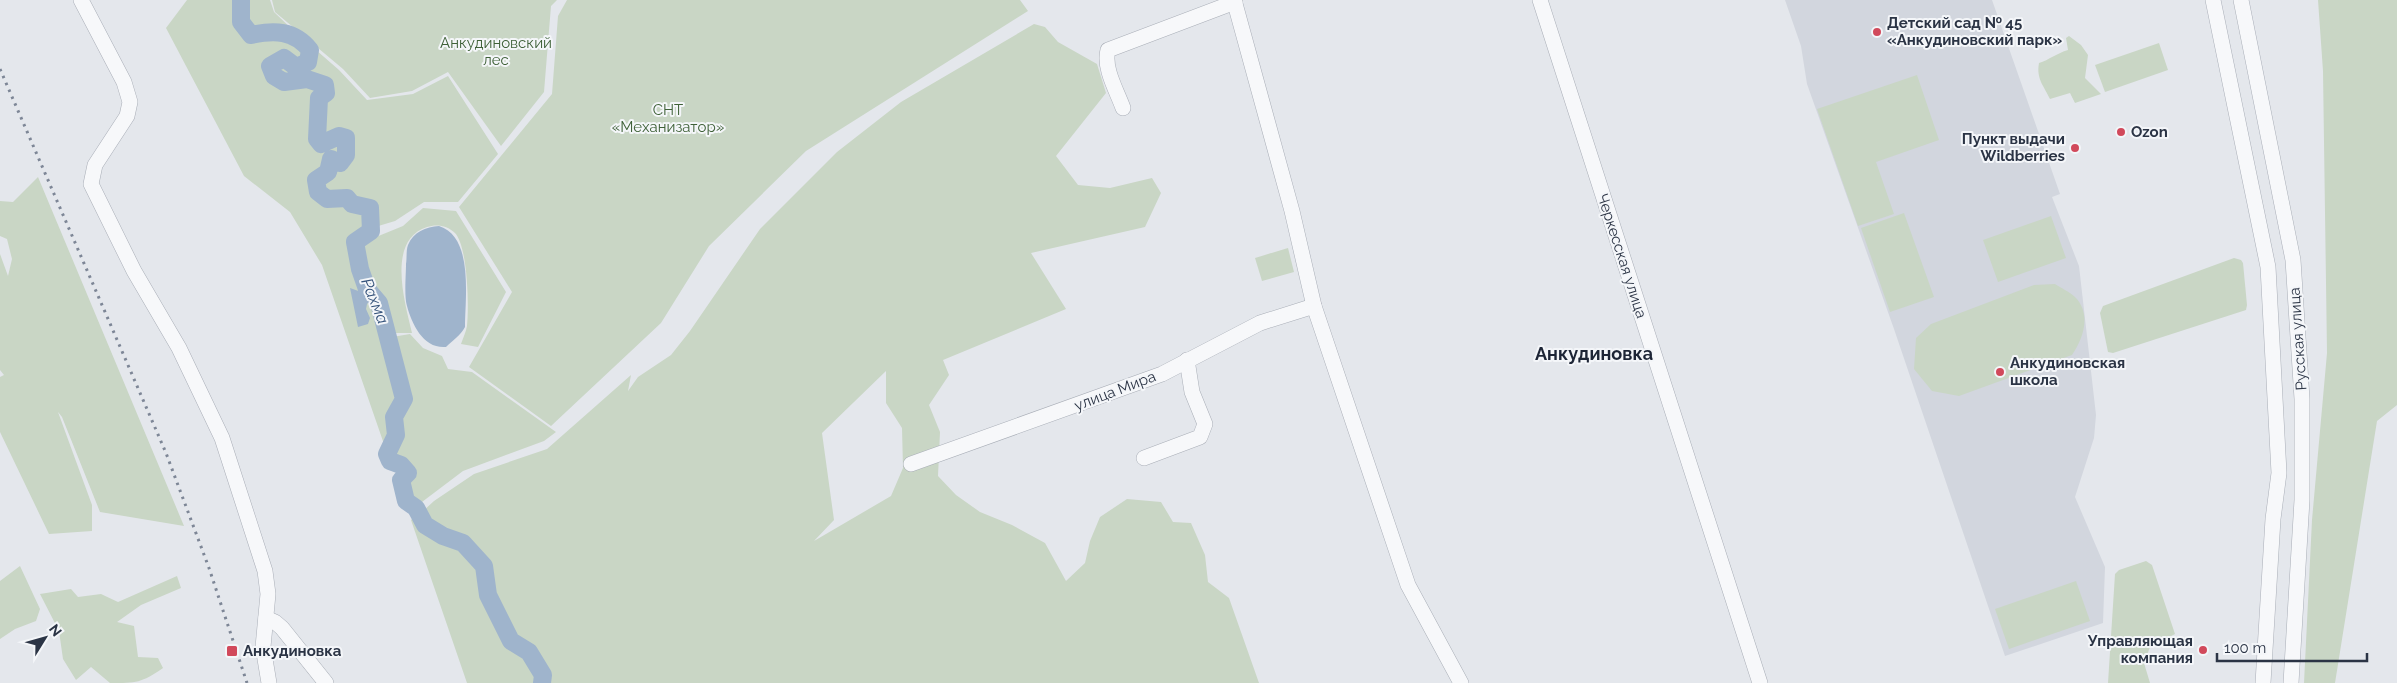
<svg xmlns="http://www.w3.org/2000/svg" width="2397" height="683" viewBox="0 0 2397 683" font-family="Raleway,sans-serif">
	<rect width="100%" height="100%" fill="#e4e7ec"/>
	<!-- built -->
	<path fill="#d2d6de" d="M 1785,0 L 1992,0 L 2060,194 L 2052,197 L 2079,266 L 2096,415 L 2094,438 L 2075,497 L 2105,567 L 2103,623 L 2005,656 L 1894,329 L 1807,84 L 1801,46 Z"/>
	<!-- green -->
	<g fill="#c9d6c5" fill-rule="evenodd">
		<path d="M 187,0 L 236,0 L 238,3 L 236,24 L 249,40 L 276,35 L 301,46 L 302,57 L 295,60 L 283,53 L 265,65 C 281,100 286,78 308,84 C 312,85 316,89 319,90 L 315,94 L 313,140 L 321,148 L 341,142 L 337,157 L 328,156 L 324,169 L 313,178 L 314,190 L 320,200 L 345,202 L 351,208 L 366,211 L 365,231 L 352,241 L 364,288 L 375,306 L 399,399 L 391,414 L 393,434 L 385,447 L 322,265 L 290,212 L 244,176 L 166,28 Z"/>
		<path d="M 246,0 L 270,0 L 274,12 L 297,34 L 269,26 L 251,29 L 245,20 Z"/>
		<path d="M 272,0 L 557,0 L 551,6 L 544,92 L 501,146 L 448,72 L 412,91 L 370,98 L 343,69 L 275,12 Z"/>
		<path d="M 567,0 L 1020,0 L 1028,11 L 806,151 L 709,246 L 661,323 L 551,426 L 469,367 L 512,292 L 459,207 L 552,94 L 558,16 Z"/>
		<path d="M 2318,0 L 2397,0 L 2397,405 L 2377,421 L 2335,683 L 2304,683 L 2312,520 L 2327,353 L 2323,71 Z"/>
		<path d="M 1034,24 L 1045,27 L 1058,42 L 1097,64 L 1106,93 L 1056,156 L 1078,185 L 1110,188 L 1152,178 L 1161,193 L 1145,227 L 1031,253 L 1066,309 L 943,360 L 949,375 L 929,405 L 940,432 L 938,476 L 956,495 L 980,512 L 1012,525 L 1045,543 L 1066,581 L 1085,563 L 1090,541 L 1100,517 L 1127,499 L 1161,502 L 1173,522 L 1191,523 L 1205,555 L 1208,582 L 1229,598 L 1259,683 L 547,683 C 547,662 529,649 513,639 L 509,627 L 491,595 L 487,564 L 464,540 L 443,532 L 428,523 L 422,512 L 434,501 L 474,474 L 547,449 L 631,375 L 628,391 L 638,377 L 671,355 L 690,331 L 760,229 L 837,152 L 901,102 ZM 886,371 L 886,403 L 902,428 L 903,468 L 891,496 L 814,541 L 834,520 L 822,433 Z"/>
		<path d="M 2069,36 L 2081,45 L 2088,55 L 2085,78 L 2101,94 L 2075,103 L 2070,93 L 2050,99 C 2044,86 2036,79 2039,63 C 2049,60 2057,53 2068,50 L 2066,38 Z"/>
		<path d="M 2159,43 L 2168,70 L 2105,92 L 2095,65 Z"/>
		<path d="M 316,50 L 339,70 L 367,100 L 413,94 L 448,76 L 498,154 L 458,202 L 424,202 L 395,221 L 375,227 L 371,204 L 345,194 L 325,192 L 322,182 L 331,174 L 332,166 L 342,167 L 349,158 L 350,137 L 343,132 L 322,136 L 323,100 L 329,96 L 330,84 L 313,76 L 288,76 L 280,71 L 284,65 L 299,72 L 314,63 Z"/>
		<path d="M 1917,75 L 1939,140 L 1876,162 L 1894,214 L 1858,226 L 1817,109 Z"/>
		<path d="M 38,177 L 184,526 L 100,512 L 62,417 L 58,412 L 92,505 L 92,531 L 49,534 L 0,432 L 0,377 L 4,375 L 0,370 L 0,254 L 8,276 L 12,259 L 7,239 L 0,236 L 0,201 L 13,202 Z"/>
		<path d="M 423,208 L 456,211 L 506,292 L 478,347 L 461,344 C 463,338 466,332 467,326 C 469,307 468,247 455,233 C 447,225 436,224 427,227 C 386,240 405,303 412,333 L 396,333 L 366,270 L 362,246 L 376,237 L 403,226 Z"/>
		<path d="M 1904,213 L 1934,297 L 1890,312 L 1861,228 Z"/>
		<path d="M 2051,216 L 2066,258 L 1998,282 L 1983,240 Z"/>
		<path d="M 1288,248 L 1294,272 L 1262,281 L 1255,258 Z"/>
		<path d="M 2234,258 L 2241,260 L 2243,263 L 2247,305 L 2246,310 L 2113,353 L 2108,352 L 2100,313 L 2103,306 Z"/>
		<path d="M 2055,284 C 2061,288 2070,292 2075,297 C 2092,314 2083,339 2072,355 L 1959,396 L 1932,391 L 1914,369 L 1916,338 L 1931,324 L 2034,285 Z"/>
		<path d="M 410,334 L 423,348 L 442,356 L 448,369 L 472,372 L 556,432 L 544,441 L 463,471 L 418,505 L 409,498 L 405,481 L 410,473 L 404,463 L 394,458 L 393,451 L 399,434 L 397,417 L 407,399 L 392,337 Z"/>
		<path d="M 416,515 L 422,527 L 442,540 L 461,545 L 481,566 L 486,597 L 508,643 L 527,655 L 540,676 L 540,683 L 467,683 L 411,520 Z"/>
		<path d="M 2146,561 L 2152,565 L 2175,634 L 2150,647 L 2144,663 L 2150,683 L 2108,683 L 2115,574 L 2119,570 Z"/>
		<path d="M 20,566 L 40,609 L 36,621 L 15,629 L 0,639 L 0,581 Z"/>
		<path d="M 177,576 L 181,588 L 141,605 L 117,622 L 134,626 L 138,657 L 158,658 L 163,668 C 141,683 137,683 110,683 L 91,667 L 76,680 L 63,659 L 59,631 L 40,594 L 71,589 L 78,597 L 101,594 L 118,602 Z"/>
		<path d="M 2076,581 L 2090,621 L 2009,649 L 1995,609 Z"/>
	</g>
	<!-- water -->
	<g fill="#9fb4cc">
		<path d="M 439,226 C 474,237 465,298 465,327 C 460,336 453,340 446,347 C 424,349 412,325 407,306 C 404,296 406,275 406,264 C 407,258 406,250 408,245 C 413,232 426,227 439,226 Z"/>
		<path d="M 350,288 L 364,293 L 368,299 L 366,309 L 370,318 L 368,324 L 358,327 Z"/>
	</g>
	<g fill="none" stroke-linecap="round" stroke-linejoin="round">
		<!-- river -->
		<path stroke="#9fb4cc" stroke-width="18" d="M 241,0 L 241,22 L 251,35 C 274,30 294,30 310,50 L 308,62 L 296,67 L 284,58 L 270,66 L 274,76 L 284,82 L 307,79 L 325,85 L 326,93 L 319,98 L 317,139 L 321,144 L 339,136 L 346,138 L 346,155 L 340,163 L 331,159 L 328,172 L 316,180 L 318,192 L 327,199 L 347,198 L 352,204 L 370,208 L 371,231 L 355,242 L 360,269 L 367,289 L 379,303 L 404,399 L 394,417 L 396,435 L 387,454 L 390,461 L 401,465 L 408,473 L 401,480 L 406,501 L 416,508 L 425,525 L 443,536 L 463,543 L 484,566 L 488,595 L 511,641 L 529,652 L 543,675 L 542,683"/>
		<!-- minor casing -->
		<g stroke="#a9aeb7" stroke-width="16">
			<g id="minor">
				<path d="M 81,0 L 124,82 L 130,102 L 127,116 L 95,165 L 91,184 L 134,271 L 179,348 L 222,438 L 265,571 L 268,594 L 263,647 L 269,683"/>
				<path d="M 1234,0 L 1292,211 L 1314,306 L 1408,585 L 1461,683"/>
				<path d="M 1540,0 L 1760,683"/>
				<path d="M 2213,0 L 2268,267 L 2279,473 L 2273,519 L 2263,683"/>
				<path d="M 2241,0 L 2293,260 L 2302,399 L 2302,500 L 2291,683"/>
				<path d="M 1123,108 C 1117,91 1103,68 1108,50 L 1235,2"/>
				<path d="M 1144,458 L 1200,437 L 1205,424 L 1192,392 L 1187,360"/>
				<path d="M 911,464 L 1162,374 L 1260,323 L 1314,306"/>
				<path d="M 266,618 L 275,622 L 282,628 L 326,683"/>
			</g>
		</g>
		<!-- minor -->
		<use href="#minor" stroke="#f7f8fa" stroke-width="15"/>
		<!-- rail -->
		<path stroke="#7d8696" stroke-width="3" stroke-dasharray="2.5 5" stroke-linecap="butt" d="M 0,69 L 166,453 L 209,568 L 247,683"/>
	</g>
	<!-- markers -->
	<g fill="#d1495b" stroke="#f4f6f9" stroke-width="2">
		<circle cx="1877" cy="32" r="5"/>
		<circle cx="2121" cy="132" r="5"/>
		<circle cx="2075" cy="148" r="5"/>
		<circle cx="2000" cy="372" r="5"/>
		<circle cx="2203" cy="650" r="5"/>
		<rect x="226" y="645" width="12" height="12" rx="2.5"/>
	</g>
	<g text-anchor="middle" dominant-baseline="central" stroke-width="4" stroke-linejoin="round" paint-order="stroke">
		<!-- poi labels -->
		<g font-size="15" font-weight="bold" fill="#2b3445" stroke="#f4f6f9" text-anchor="start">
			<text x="1887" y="23">Детский сад № 45<tspan x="1887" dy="17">«Анкудиновский парк»</tspan></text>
			<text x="2131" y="132">Ozon</text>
			<text x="2065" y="139" text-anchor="end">Пункт выдачи<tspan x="2065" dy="17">Wildberries</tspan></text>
			<text x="2010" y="363">Анкудиновская<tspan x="2010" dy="17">школа</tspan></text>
			<text x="2193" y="641" text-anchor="end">Управляющая<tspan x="2193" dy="17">компания</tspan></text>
			<text x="243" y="651">Анкудиновка</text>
		</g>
		<!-- park labels -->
		<g font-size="15" fill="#3f6138" stroke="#f4f6f9">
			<text x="496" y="43">Анкудиновский<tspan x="496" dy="17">лес</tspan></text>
			<text x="668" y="110">СНТ<tspan x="668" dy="17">«Механизатор»</tspan></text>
		</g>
		<!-- street labels -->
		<g font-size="15" fill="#2b3445" stroke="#f4f6f9">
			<text transform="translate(1622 256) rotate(72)">Черкесская улица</text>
			<text transform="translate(2298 339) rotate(-94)">Русская улица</text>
			<text transform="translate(1115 391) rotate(-21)">улица Мира</text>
		</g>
		<!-- water labels -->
		<g font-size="16" font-style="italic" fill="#34527a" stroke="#f4f6f9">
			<text transform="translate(375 301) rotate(68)">Рахма</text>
		</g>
		<!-- quarter labels -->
		<g font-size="18" font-weight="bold" fill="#1d2536" stroke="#f4f6f9">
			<text x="1594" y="353">Анкудиновка</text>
		</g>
	</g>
	<!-- north arrow -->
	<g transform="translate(45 638) rotate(53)" stroke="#f4f6f9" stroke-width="4" paint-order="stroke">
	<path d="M0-4L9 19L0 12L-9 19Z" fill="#2b3445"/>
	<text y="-8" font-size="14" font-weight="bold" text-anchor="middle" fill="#2b3445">N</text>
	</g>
	<!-- scale -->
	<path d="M2217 653v8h150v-8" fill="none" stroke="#2b3445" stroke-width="2.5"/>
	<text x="2224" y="653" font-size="15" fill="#2b3445" stroke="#f4f6f9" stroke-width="4" paint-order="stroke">100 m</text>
</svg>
